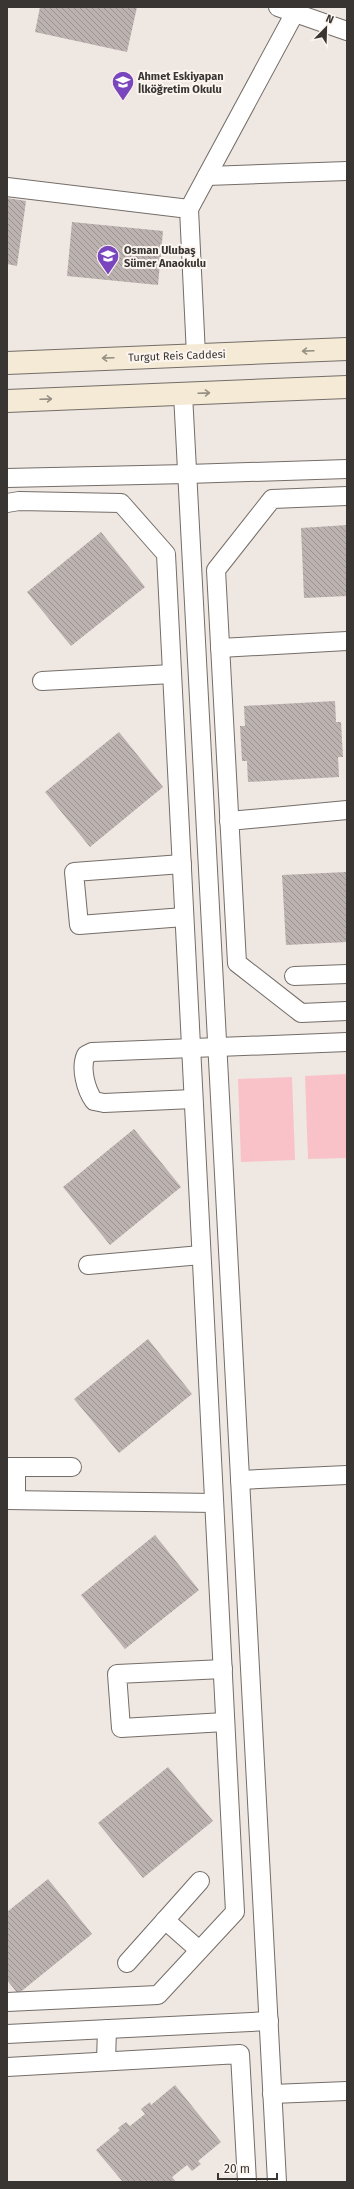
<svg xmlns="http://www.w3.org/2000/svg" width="354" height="2189" viewBox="0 0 354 2189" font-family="'Fira Sans',sans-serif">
	<defs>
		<pattern id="building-back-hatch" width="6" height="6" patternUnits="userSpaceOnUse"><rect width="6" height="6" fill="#bcb2b0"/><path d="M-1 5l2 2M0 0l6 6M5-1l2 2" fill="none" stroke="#9a9290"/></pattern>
	</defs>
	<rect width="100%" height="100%" fill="#efe7e2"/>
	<!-- grass -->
	<g fill="#f9c2c8">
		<path d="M 347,1074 L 347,1158 L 308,1159 L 305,1076 Z"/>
		<path d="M 292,1077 L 295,1160 L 241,1162 L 238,1079 Z"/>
	</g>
	<!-- building -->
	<g fill="url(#building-back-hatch)">
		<path d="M 40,7 L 137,7 L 127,52 L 35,32 Z"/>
		<path d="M 7,198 L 26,201 L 17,266 L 7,264 Z"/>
		<path d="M 72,222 L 163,231 L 158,285 L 67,276 Z"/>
		<path d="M 347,525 L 347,596 L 304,598 L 301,528 Z"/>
		<path d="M 101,532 L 145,587 L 71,646 L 27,592 Z"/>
		<path d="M 335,701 L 336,722 L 341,722 L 343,757 L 338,757 L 339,777 L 248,782 L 247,761 L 242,761 L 240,726 L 245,726 L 244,706 Z"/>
		<path d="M 119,732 L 163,787 L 90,847 L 45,792 Z"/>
		<path d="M 347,872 L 347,942 L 286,945 L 282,875 Z"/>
		<path d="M 134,1129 L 181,1187 L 110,1245 L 63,1187 Z"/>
		<path d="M 148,1339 L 192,1394 L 119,1453 L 74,1399 Z"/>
		<path d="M 155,1535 L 199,1590 L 125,1649 L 81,1595 Z"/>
		<path d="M 168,1767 L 213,1821 L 143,1878 L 98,1823 Z"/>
		<path d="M 48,1879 L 92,1934 L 18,1994 L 7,1980 L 7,1912 Z"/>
		<path d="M 175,2085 L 221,2142 L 198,2161 L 201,2164 L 192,2171 L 187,2165 L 172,2177 L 176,2182 L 123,2182 L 96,2150 L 120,2130 L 118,2128 L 126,2122 L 130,2126 L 145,2114 L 141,2109 L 150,2102 L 151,2105 Z"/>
	</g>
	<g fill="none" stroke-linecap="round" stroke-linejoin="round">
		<!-- street casing -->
		<g stroke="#746d68" stroke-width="20">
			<g id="street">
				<path d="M 278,7 L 347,31"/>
				<path d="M 207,176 L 347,171"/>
				<path d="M 7,187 L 189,209 L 196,355"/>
				<path d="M 189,209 L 298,7"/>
				<path d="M 183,394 L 277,2182"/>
				<path d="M 7,478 L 187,474 L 347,469"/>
				<path d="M 347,496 L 272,499 L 216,570 L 237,963 L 301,1013 L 347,1011"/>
				<path d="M 7,503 L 19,501 L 121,503 L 166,554 L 235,1912 L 158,1995 L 7,2002"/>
				<path d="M 220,648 L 347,641"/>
				<path d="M 42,681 L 172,674"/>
				<path d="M 229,821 L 347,810"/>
				<path d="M 182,864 L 74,872 L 79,925 L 184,917"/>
				<path d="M 294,976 L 347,974"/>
				<path d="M 193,1099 L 104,1103 L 94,1101 C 86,1090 80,1068 86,1055 L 92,1052 L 347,1042"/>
				<path d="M 88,1265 L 201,1255"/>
				<path d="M 7,1467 L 72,1467"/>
				<path d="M 240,1480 L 347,1475"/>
				<path d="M 7,1500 L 214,1503"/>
				<path d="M 16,1500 L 16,1467"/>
				<path d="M 223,1669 L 117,1674 L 121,1728 L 225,1722"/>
				<path d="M 165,1920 L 199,1950"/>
				<path d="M 127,1963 L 200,1881"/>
				<path d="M 7,2034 L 269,2021"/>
				<path d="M 106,2061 L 107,2029"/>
				<path d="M 7,2067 L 240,2054 L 247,2182"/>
				<path d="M 272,2094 L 347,2091"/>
			</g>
		</g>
		<!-- secondary casing -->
		<g stroke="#746d68" stroke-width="24">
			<g id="secondary">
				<path d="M 7,363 L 347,349"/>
				<path d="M 7,401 L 347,387"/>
			</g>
		</g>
		<!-- street -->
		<use href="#street" stroke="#fff" stroke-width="18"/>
		<!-- secondary -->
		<use href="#secondary" stroke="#f5ead5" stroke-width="22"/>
	</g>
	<!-- one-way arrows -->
	<defs><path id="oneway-shaft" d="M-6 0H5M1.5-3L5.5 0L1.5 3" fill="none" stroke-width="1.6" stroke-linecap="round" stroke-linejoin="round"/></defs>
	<g stroke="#969084">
		<use href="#oneway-shaft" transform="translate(308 351) rotate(178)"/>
		<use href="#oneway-shaft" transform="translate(108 358) rotate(178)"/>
		<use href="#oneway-shaft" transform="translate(204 393) rotate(-2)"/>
		<use href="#oneway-shaft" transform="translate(46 399) rotate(-2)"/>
	</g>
	<!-- icons -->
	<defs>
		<g id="school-pin" transform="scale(1.15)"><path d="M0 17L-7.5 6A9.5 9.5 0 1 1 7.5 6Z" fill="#7a46be" stroke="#fcf5ef"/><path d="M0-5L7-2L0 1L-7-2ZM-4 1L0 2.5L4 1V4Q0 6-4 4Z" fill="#fff"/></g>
	</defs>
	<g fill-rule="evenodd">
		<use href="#school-pin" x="123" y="82"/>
		<use href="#school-pin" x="108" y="256"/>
	</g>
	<g text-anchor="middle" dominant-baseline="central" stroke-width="4" stroke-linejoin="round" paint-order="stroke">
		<!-- poi labels -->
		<g font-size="11" font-weight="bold" fill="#383533" stroke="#fcf5ef" text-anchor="start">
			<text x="138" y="76">Ahmet Eskiyapan<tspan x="138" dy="13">İlköğretim Okulu</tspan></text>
			<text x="124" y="250">Osman Ulubaş<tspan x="124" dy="13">Sümer Anaokulu</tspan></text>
		</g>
		<!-- street labels -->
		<g font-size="11" fill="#383533" stroke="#fcf5ef">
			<text transform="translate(177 356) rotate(-2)">Turgut Reis Caddesi</text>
		</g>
	</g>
	<!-- border -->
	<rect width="354" height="2189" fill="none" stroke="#383533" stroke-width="16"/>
	<!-- north arrow -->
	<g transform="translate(326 28) rotate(23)" stroke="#fcf5ef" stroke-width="3" paint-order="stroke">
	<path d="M0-3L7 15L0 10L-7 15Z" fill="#383533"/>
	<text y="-6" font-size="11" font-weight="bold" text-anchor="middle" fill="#383533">N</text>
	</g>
	<!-- scale -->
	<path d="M218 2173v6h59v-6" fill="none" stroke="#383533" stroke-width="2"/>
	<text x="224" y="2173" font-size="12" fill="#383533" stroke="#fcf5ef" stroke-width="3" paint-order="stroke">20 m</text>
</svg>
